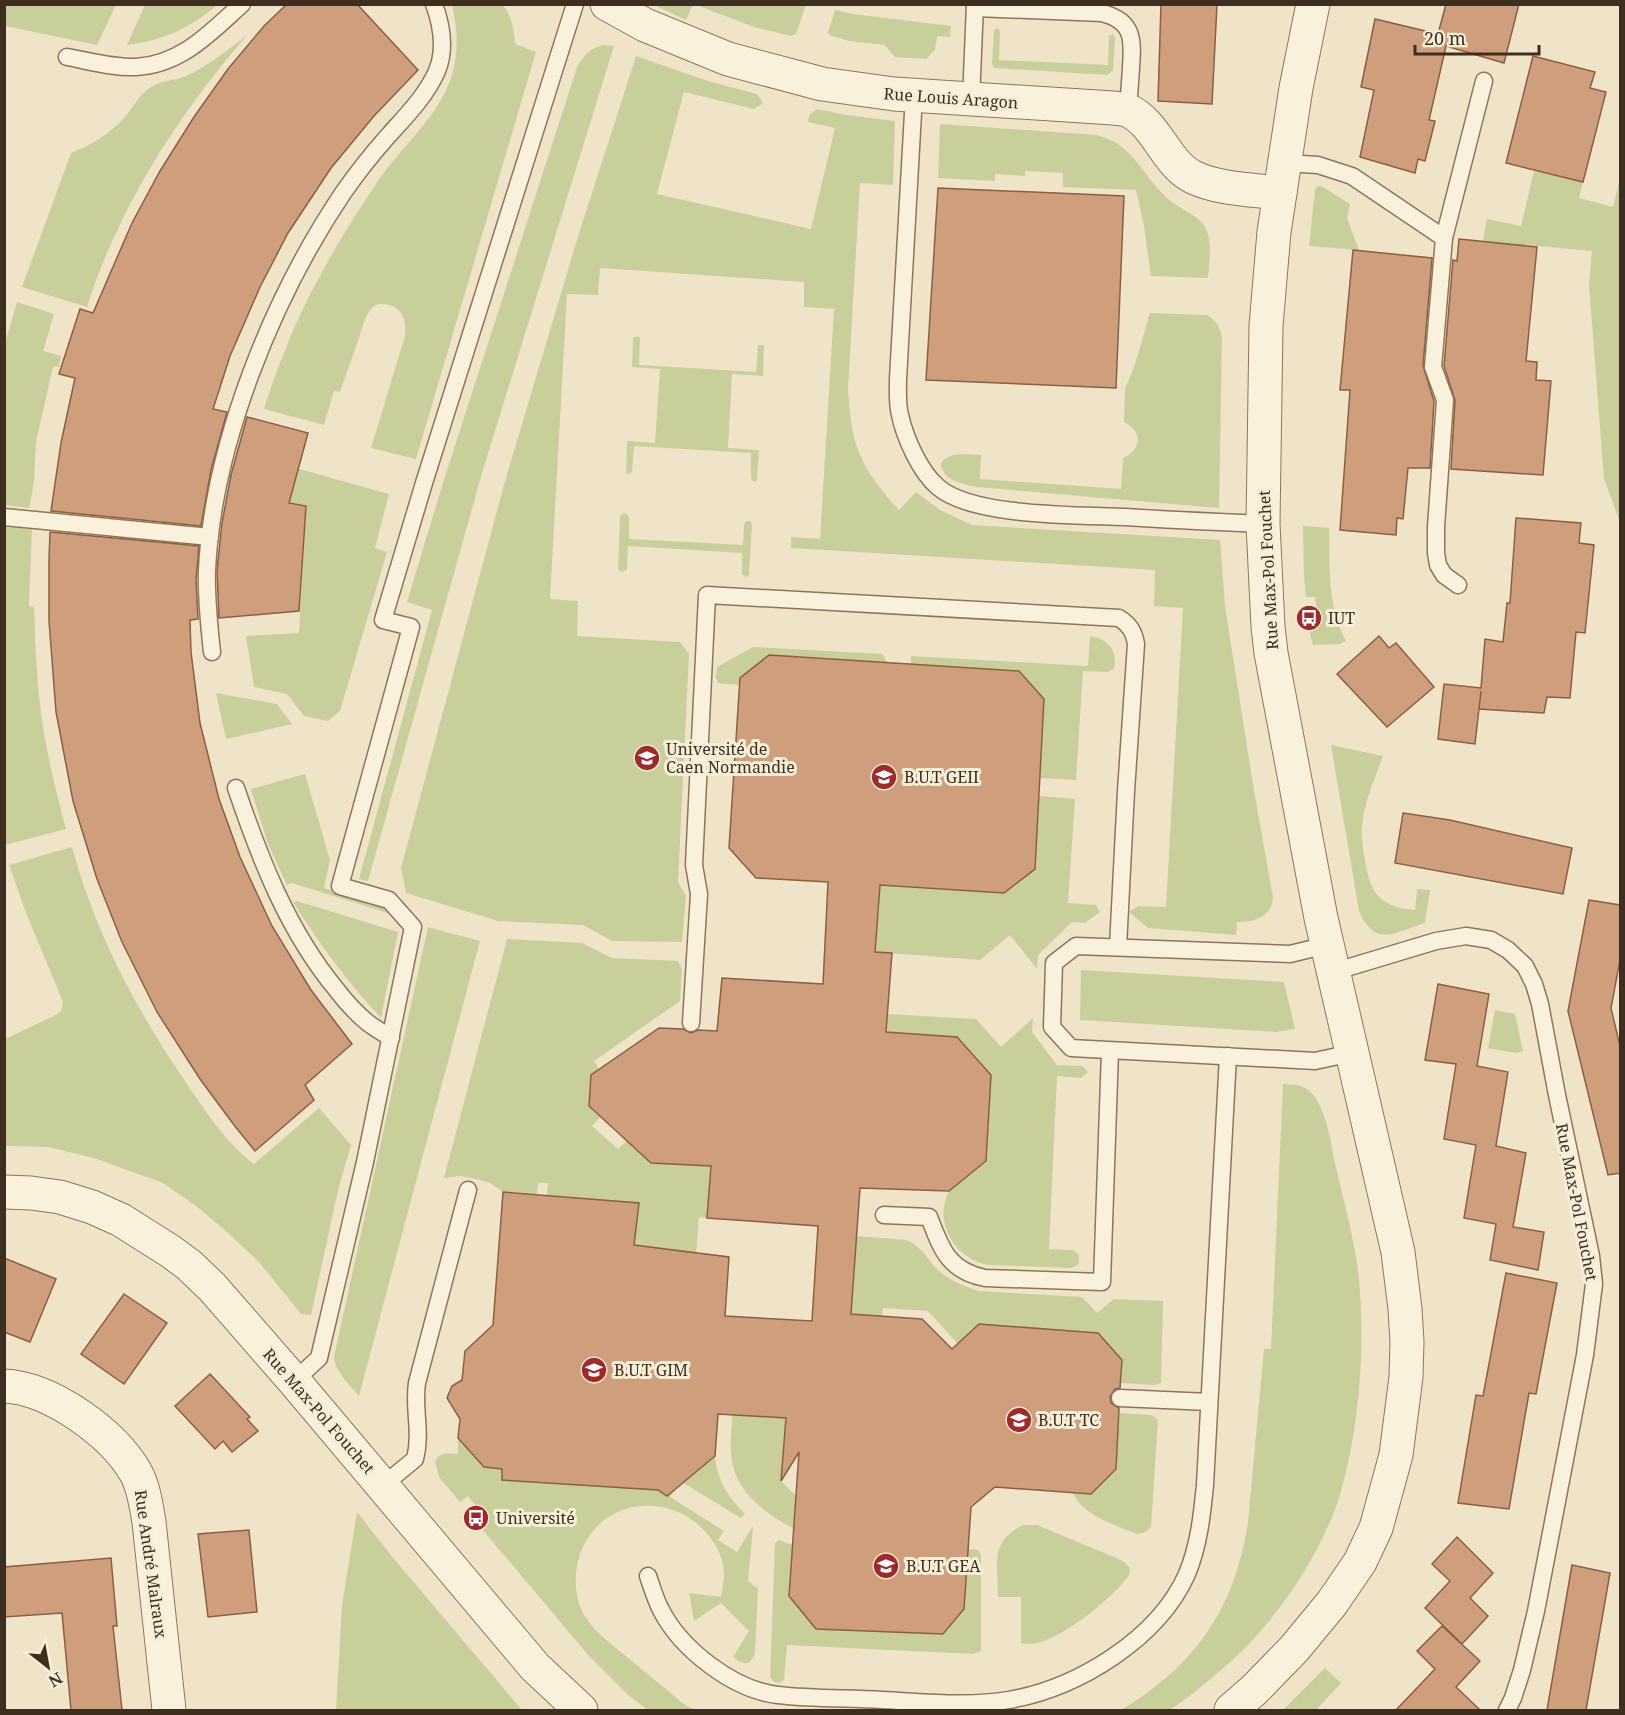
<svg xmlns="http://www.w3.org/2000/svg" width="1625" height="1715" viewBox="0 0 1625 1715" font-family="'Noto Serif',serif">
	<rect width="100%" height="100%" fill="#f0e4c8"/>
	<!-- green -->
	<g fill="#c9cf9b">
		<path d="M 5,4 L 116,4 L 116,5 L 97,45 L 5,26 Z"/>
		<path d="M 145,5 L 145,4 L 217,5 C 190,28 162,41 127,45 Z"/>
		<path d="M 452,5 L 503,5 C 512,17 514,29 515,44 L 536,52 L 416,459 L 371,448 L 405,336 C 406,324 405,313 394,307 C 387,304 377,302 372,308 C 365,315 362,329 359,338 C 353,356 346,374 340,392 L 334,391 L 324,425 L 264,409 C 270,390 276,371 284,353 C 306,295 343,232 378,181 C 401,147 435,120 450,81 C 459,56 458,31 452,5 Z"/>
		<path d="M 654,5 L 693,4 L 693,5 L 686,20 Z"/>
		<path d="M 696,5 L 806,4 L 806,5 L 796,34 L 791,36 L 754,27 Z"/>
		<path d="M 835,10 L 853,14 L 951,26 L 950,37 L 937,36 L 935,50 L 926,59 L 895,57 L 885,45 L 849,41 L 829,35 L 828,33 Z"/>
		<path d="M 997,28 L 1000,31 L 999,60 L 1108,65 L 1109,36 L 1113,34 L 1115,38 L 1113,71 L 1107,75 L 994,68 L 992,64 L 994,30 Z"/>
		<path d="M 247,35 C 179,114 119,206 87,307 L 22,287 L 71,153 C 91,145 110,134 124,118 C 133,108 139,94 151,87 C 162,80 175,81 186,76 C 208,66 228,50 247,35 Z"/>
		<path d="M 604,45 L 614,46 L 482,473 L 368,881 L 359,879 L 432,610 L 407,602 L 442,486 L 577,67 C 584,55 590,48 604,45 Z"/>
		<path d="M 636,56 L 708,81 L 757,94 L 762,101 L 762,104 L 754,109 L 684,92 L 657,194 L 811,229 L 835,128 L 808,122 L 809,115 L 817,109 L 846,115 L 895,121 L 893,185 L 860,183 L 848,388 C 851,447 860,467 899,510 L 916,492 L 940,510 L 972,525 L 1220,540 L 1225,606 L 1254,791 L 1273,897 C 1272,917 1255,922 1237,922 L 1236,935 L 1148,928 L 1129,912 L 1138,906 L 1166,907 L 1183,608 L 1154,606 L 1155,570 L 791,548 L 791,537 L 820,539 L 834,309 L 804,307 L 804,282 L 600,268 L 598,295 L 567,294 L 550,599 L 578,601 L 577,636 L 680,642 L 689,654 L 678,882 L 686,896 L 682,942 L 612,941 L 583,925 L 498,921 L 406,893 L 401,868 L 505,481 L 576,243 Z"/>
		<path d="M 940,124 L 1097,135 C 1106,138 1115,141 1122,147 C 1140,162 1151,184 1168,199 C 1179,209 1197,214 1205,227 C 1213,241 1209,262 1208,278 L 1151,276 L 1144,226 L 1136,190 L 1063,187 L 1063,173 L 1025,171 L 1025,176 L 995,174 L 995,181 L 938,178 Z"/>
		<path d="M 1534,171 L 1583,182 L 1579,198 L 1613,207 L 1620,179 L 1620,522 L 1604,479 L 1589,285 L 1592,251 L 1483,241 L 1487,219 L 1521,226 Z"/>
		<path d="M 1318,186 L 1323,187 L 1350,204 L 1347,218 L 1359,250 L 1309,246 L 1315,190 Z"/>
		<path d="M 17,302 L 54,314 L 43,351 L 61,356 L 59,367 L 53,367 L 36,442 L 34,482 L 29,508 L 5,505 L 5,343 Z"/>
		<path d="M 1150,313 L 1207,315 C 1216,321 1221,327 1222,339 L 1219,508 L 977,487 C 963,484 942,481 941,463 C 950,451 967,455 981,455 L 980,479 L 1121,489 L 1123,458 C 1142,450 1143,431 1124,422 L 1125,389 L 1135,364 Z"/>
		<path d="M 638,336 L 640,338 L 639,365 L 756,372 L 758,345 L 764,345 L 763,376 L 732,374 L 728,448 L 759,450 L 757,480 L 754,482 L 751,479 L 751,453 L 634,446 L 632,472 L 629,474 L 626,473 L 627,441 L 655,443 L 660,369 L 632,367 L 633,338 Z"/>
		<path d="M 278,463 L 389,494 L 375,548 L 387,552 L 340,711 L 328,721 L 304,716 L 287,694 L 254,687 L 246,636 L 299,633 L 306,506 L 269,498 Z"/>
		<path d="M 623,513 L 627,514 L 629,517 L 629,539 L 743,545 L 744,525 L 746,521 L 751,521 L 752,525 L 749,575 L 746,577 L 742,574 L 742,553 L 628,546 L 627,570 L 621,572 L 618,569 L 620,517 Z"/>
		<path d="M 1303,526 L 1329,528 C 1330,566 1327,606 1346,641 L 1340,644 L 1313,645 L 1308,627 L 1319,625 L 1315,597 L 1306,597 L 1304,577 Z"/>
		<path d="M 5,527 L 32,529 L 29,606 L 34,607 C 35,628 35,650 37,671 C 40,725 52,777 66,829 L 5,845 Z"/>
		<path d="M 1090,636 C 1108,639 1118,650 1114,669 L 1107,672 L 1083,671 L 1076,780 L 1040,778 L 1044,699 L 1019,671 L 911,664 L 911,656 L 1088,666 Z"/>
		<path d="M 753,647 L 883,654 L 887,663 L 769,655 L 740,678 L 739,685 L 718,683 L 716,678 L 717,667 Z"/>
		<path d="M 216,693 L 277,704 L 292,724 L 226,739 Z"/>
		<path d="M 1331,745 L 1383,756 C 1375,778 1363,805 1362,828 C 1361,839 1363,850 1365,860 C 1370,894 1380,907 1415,910 L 1417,889 L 1430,890 L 1425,923 C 1394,933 1375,948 1359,911 Z"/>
		<path d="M 305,774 L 330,860 L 324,888 L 384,907 L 391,914 L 292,883 L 287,885 L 268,844 L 251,789 Z"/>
		<path d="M 1039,796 L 1075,799 L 1068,903 L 1096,905 L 1100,912 L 1085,923 L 1072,922 L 1038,955 L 1037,969 L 1010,935 L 980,960 L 875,952 L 880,885 L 1004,893 L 1035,869 Z"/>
		<path d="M 72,847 C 95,933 137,1011 187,1084 C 206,1112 227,1144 254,1164 L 319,1108 L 351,1145 L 338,1190 L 311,1315 L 301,1314 L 258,1261 L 226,1231 L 196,1206 L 163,1183 L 94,1158 L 48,1147 L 5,1146 L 5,1039 L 58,1014 L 61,1011 L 63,1002 L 26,913 L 9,865 Z"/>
		<path d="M 297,901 L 398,932 L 381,1018 C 347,982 319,943 293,902 Z"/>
		<path d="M 428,927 L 480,941 L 359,1396 C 350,1385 335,1372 334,1357 Z"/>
		<path d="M 507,939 L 582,943 L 612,958 L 678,961 L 682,969 L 680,1001 L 594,1061 L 599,1069 L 591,1075 L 589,1106 L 600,1117 L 592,1126 L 618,1149 L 627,1141 L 651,1163 L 671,1164 L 688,1150 L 712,1152 L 707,1218 L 699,1217 L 696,1253 L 658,1248 L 633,1255 L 638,1203 L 547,1195 L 548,1183 L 538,1183 L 537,1194 L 503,1192 L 490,1183 L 477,1179 L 460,1176 L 444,1178 Z"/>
		<path d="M 1081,970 L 1284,982 L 1295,1029 L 1276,1032 L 1080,1020 Z"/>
		<path d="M 1495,1010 L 1515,1014 L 1523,1051 L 1516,1053 L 1488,1048 Z"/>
		<path d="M 887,1014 L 976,1019 L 1001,1047 L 1033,1018 L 1032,1032 L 1057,1065 L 1082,1066 L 1088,1072 L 1081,1078 L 1057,1076 L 1049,1249 L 1073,1250 L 1079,1255 L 1079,1264 L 1072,1268 L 989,1265 C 956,1260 932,1223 949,1191 L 986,1161 L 991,1075 L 957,1037 L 870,1030 Z"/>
		<path d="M 1283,1084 C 1291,1085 1298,1084 1305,1088 C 1326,1099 1331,1146 1336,1167 C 1344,1203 1355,1241 1359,1278 C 1365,1350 1360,1425 1340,1495 C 1323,1550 1280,1615 1238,1655 C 1227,1665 1179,1708 1167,1710 C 1154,1713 1135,1711 1121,1710 C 1196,1665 1235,1608 1248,1522 L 1264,1349 L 1271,1349 Z"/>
		<path d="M 857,1236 L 906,1240 C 922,1246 926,1258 937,1269 C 948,1280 964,1286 979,1291 L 1082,1297 L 1097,1313 L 1114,1299 L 1163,1301 L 1161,1383 L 1154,1385 L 1121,1383 L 1122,1360 L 1098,1333 L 979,1324 L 958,1344 L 928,1311 L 883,1308 L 882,1316 L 851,1314 Z"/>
		<path d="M 1119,1413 L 1151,1415 L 1158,1420 L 1151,1527 L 1146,1532 L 1137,1534 C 1117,1526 1082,1515 1073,1493 L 1091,1494 L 1116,1469 Z"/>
		<path d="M 732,1414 L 806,1419 L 805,1436 L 783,1454 L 781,1481 L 796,1496 L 793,1528 C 767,1515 737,1493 732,1461 C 729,1446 732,1430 732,1414 Z"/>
		<path d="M 458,1438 L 484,1467 L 502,1469 L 685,1481 L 715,1456 C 717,1480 728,1497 745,1514 L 741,1518 L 680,1481 L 670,1497 L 724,1531 L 718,1540 L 737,1552 L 753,1526 L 748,1581 L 758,1589 L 755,1653 C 750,1667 744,1665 733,1657 L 749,1631 L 721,1603 L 694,1621 L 689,1593 L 721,1597 C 722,1589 724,1582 724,1574 C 724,1562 719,1550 712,1540 C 674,1486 590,1497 577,1566 C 574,1583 576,1603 586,1618 C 596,1633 612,1645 626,1656 C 645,1672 665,1688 685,1705 L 696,1710 L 648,1710 L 628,1695 L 589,1656 L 482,1529 L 489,1523 L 468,1496 L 460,1502 L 439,1477 L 435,1461 C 441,1452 448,1453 458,1454 Z"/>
		<path d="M 357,1512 L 394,1559 L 522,1710 L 336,1710 L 342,1605 Z"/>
		<path d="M 1023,1525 L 1037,1525 L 1119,1559 C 1124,1562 1131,1566 1130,1573 C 1129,1577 1124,1581 1122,1584 C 1106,1603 1047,1652 1021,1643 L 1021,1597 L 998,1597 C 998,1564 989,1542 1023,1525 Z"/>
		<path d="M 779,1540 L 792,1545 L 789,1596 L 816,1629 L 943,1634 L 964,1609 L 968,1549 L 978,1550 L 981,1555 L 981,1651 L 973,1654 L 787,1645 L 784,1680 L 779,1683 L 774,1682 L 770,1677 L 775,1543 Z"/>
		<path d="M 1325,1668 L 1341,1683 L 1316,1710 L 1283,1710 Z"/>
	</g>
	<!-- building -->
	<g fill="#cf9f7d" stroke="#8d5f41" stroke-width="1.5">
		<path d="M 287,4 L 357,4 L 418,70 L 374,116 L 331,168 L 288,233 L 260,287 L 230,356 L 213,409 L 227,412 L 211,470 L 201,526 L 51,511 L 61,443 L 75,378 L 59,374 L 80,309 L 93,313 L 132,223 L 160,171 L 194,117 L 228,69 L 264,26 Z"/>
		<path d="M 1161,4 L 1217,4 L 1212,104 L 1158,101 Z"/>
		<path d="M 1446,4 L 1519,4 L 1504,63 L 1446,46 L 1429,120 L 1435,121 L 1425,161 L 1418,159 L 1415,173 L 1360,157 L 1374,90 L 1361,87 L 1375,19 L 1438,34 Z"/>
		<path d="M 1533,56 L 1595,72 L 1590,88 L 1606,92 L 1583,182 L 1506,163 Z"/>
		<path d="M 938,188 L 1124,196 L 1116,388 L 926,380 Z"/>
		<path d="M 1459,239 L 1537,247 L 1526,361 L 1537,362 L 1536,380 L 1551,381 L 1543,475 L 1451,469 L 1455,400 L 1444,366 L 1453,260 L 1457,261 Z"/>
		<path d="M 1353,250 L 1432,258 L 1423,366 L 1434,401 L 1430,468 L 1408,468 L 1403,519 L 1397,518 L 1396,535 L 1340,530 L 1350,390 L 1340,390 Z"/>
		<path d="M 247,417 L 308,433 L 289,503 L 306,506 L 299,611 L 219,618 L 217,571 L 222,523 L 231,475 Z"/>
		<path d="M 1516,518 L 1581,523 L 1579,543 L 1594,545 L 1585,633 L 1576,632 L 1570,698 L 1547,697 L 1544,713 L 1479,709 L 1481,691 L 1475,744 L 1438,739 L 1444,684 L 1481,688 L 1485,639 L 1503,642 L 1507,603 L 1510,603 Z"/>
		<path d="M 50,532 L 199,546 L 196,580 L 198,619 L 190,620 L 191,652 L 200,723 L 219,799 L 240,857 L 272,926 L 311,990 L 352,1044 L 305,1085 L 314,1100 L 255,1151 L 234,1125 L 200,1079 L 157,1012 L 122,942 L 97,879 L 73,801 L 56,712 L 49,621 L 49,560 Z"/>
		<path d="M 1379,636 L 1389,648 L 1396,643 L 1434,687 L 1387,727 L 1337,674 Z"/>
		<path d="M 769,655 L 1019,671 L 1044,699 L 1035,869 L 1004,893 L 880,885 L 875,952 L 892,953 L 886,1032 L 957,1037 L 991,1075 L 986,1161 L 949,1191 L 860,1188 L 851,1314 L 922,1319 L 952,1349 L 979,1324 L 1098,1333 L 1122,1360 L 1120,1388 L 1115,1389 L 1110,1397 L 1111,1403 L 1119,1408 L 1116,1469 L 1091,1494 L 995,1487 L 971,1507 L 964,1609 L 943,1634 L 816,1629 L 789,1596 L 799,1452 L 781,1481 L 786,1418 L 718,1414 L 715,1456 L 667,1496 L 658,1490 L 502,1480 L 502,1469 L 484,1467 L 458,1438 L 460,1419 L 447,1398 L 452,1386 L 462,1380 L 465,1351 L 493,1325 L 503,1192 L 639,1203 L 634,1245 L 729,1257 L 725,1316 L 812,1321 L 818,1226 L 707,1218 L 711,1166 L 651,1163 L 589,1106 L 591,1075 L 659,1028 L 683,1029 L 691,1033 L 698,1030 L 717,1031 L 722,978 L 823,984 L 828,882 L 756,878 L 729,848 L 740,678 Z"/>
		<path d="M 1403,813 L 1450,820 L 1572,848 L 1563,894 L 1395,863 Z"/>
		<path d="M 1589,900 L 1620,905 L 1620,960 L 1611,1008 L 1620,1046 L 1620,1173 L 1608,1175 L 1568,1011 Z"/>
		<path d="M 1438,984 L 1489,994 L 1477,1066 L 1508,1072 L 1496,1146 L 1526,1153 L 1513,1227 L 1544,1232 L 1538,1270 L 1490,1260 L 1496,1224 L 1464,1218 L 1476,1145 L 1444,1139 L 1456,1064 L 1425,1060 Z"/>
		<path d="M 4,1258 L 56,1279 L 30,1342 L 4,1332 Z"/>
		<path d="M 1506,1273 L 1557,1283 L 1536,1394 L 1529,1393 L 1509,1509 L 1458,1503 L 1476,1395 L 1483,1396 Z"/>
		<path d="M 124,1294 L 167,1323 L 124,1384 L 81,1354 Z"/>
		<path d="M 210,1374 L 250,1417 L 247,1419 L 258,1431 L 232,1452 L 223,1441 L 215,1449 L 175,1406 Z"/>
		<path d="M 249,1530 L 257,1612 L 208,1617 L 198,1534 Z"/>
		<path d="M 1457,1537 L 1493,1573 L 1470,1598 L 1488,1616 L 1462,1644 L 1425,1608 L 1450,1581 L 1432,1564 Z"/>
		<path d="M 111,1558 L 117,1626 L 113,1626 L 122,1710 L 71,1710 L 62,1613 L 4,1617 L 4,1567 Z"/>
		<path d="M 1572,1565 L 1610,1573 L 1586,1710 L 1547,1710 Z"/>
		<path d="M 1442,1626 L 1480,1661 L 1456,1687 L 1480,1710 L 1396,1710 L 1435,1669 L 1417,1651 Z"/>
	</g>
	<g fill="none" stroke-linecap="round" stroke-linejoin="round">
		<!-- service casing -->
		<g stroke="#8d765c" stroke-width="19">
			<g id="service">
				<path d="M 975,8 L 1102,13 C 1134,21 1133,40 1131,68 C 1130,82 1129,96 1128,111"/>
				<path d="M 67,57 C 89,61 113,68 136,67 C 181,65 211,32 242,4"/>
				<path d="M 914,95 L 898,379 C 898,391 897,403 900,415 C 905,438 920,472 938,487 C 972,517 1079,515 1125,517 C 1171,520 1217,522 1263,524"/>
				<path d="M 971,100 L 975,4"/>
				<path d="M 1285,163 L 1318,165 L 1352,176 L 1444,238"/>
				<path d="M 4,517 L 210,537"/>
				<path d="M 1458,585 L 1444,575 L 1438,565 L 1436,553 L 1436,527 L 1445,400 L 1433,367 L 1444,238 L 1484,81"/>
				<path d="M 212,652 C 209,625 206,597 207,570 C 213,444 273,297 343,193 C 357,173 372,154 388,136 C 406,116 426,96 437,71 C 446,49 442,26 434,4"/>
				<path d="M 236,788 C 260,859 288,931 336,989 C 345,1001 356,1013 368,1023 C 375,1028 383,1033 391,1038"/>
				<path d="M 1327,945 L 1290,954 L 1076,946 L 1054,963 L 1052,1027 L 1071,1048 L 1315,1061 L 1352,1053"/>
				<path d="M 1333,972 L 1436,941 L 1466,936 L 1491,940 L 1508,950 L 1525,966 L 1534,984 L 1540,1004 L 1557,1095 L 1591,1256 L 1594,1284 L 1585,1355 L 1536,1611 L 1522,1670 L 1513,1698 L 1507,1710"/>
				<path d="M 691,1023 L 699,894 L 694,865 L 707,595 L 1119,618 C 1130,625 1134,632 1136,644 L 1126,791 L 1118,947"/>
				<path d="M 884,1215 L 929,1217 C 941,1248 948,1271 985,1278 L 1102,1282 L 1110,1051"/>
				<path d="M 294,1381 L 319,1358 L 365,1162 L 413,927 L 389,900 L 340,886 L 411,627 L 383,620 L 424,483 L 575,4"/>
				<path d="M 1120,1398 L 1209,1402"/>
				<path d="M 382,1486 L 415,1459 C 422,1432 413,1409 417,1383 L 468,1190"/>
				<path d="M 648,1576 C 652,1587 655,1599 661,1610 C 681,1649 733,1690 778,1695 C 812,1699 848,1698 882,1700 C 924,1702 967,1707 1009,1700 C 1078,1688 1158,1639 1187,1574 C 1199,1545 1202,1515 1205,1485 L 1228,1056"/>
			</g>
		</g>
		<!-- minor casing -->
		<g stroke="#8d765c" stroke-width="35">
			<g id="minor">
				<path d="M 607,4 L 645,25 L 728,59 L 822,84 L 894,94 L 1113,108 C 1118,109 1123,109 1127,110 C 1157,123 1165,163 1193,177 C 1217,189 1253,190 1280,193"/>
				<path d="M 4,1192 L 31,1193 L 60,1197 L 92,1207 L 121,1220 L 170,1251 L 189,1265 L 212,1287 L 294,1381 L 535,1667 L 581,1710"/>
				<path d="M 4,1386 C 51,1388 113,1433 136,1473 C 144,1488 146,1505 149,1522 L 169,1710"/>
				<path d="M 1231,1710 L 1254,1690 L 1294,1649 L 1332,1603 L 1360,1562 L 1376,1528 L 1396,1455 L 1406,1377 L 1407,1342 L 1405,1309 L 1398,1252 L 1321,918 L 1271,653 L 1268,627 L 1263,524 L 1266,326 L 1274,232 L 1296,88 L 1313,4"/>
			</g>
		</g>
		<!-- service -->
		<use href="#service" stroke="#faf1dc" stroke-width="16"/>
		<!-- minor -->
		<use href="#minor" stroke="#faf1dc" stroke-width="33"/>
	</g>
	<!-- icons -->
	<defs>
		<g id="bus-disc" transform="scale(1.35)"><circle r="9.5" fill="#9e2a2b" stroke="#f7eed8"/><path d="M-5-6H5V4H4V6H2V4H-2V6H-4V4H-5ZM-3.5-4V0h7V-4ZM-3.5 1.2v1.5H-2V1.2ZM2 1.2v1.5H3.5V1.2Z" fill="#fff"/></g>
		<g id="university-disc" transform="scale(1.35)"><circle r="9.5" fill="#9e2a2b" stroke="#f7eed8"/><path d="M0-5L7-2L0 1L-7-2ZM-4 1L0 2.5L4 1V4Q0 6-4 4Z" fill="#fff"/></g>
	</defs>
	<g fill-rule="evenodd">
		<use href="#bus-disc" x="1309" y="618"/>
		<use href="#university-disc" x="647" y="758"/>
		<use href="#university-disc" x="884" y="777"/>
		<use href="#university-disc" x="594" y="1370"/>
		<use href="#university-disc" x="1019" y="1420"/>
		<use href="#bus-disc" x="476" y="1518"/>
		<use href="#university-disc" x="886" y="1566"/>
	</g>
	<g text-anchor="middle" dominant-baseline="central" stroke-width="6" stroke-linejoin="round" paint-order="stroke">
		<!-- street labels -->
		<g font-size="16" fill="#3d2e20" stroke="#f7eed8">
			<text transform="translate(951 98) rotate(4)">Rue Louis Aragon</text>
			<text transform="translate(1268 570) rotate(-93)">Rue Max-Pol Fouchet</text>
			<text transform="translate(1577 1202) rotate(79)">Rue Max-Pol Fouchet</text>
			<text transform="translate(319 1411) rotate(49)">Rue Max-Pol Fouchet</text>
			<text transform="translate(151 1564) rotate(82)">Rue André Malraux</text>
		</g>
		<!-- poi labels -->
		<g font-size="16" fill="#3d2e20" stroke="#f7eed8" text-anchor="start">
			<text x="1328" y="618">IUT</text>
			<text x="666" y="749">Université de<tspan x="666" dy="18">Caen Normandie</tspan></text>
			<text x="904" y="777">B.U.T GEII</text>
			<text x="614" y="1370">B.U.T GIM</text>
			<text x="1038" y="1420">B.U.T TC</text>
			<text x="496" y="1518">Université</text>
			<text x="906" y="1566">B.U.T GEA</text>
		</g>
	</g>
	<!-- border -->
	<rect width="1625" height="1715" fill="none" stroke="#3d2e20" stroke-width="12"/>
	<!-- north arrow -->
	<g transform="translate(48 1667) rotate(149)" stroke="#f7eed8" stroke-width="4.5" paint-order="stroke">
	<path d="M0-4.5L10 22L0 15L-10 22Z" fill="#3d2e20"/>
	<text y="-9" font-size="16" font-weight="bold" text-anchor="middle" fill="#3d2e20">N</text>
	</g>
	<!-- scale -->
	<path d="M1415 45v9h124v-9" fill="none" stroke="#3d2e20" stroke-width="3"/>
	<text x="1424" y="45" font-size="18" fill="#3d2e20" stroke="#f7eed8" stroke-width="4.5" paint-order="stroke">20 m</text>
</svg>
